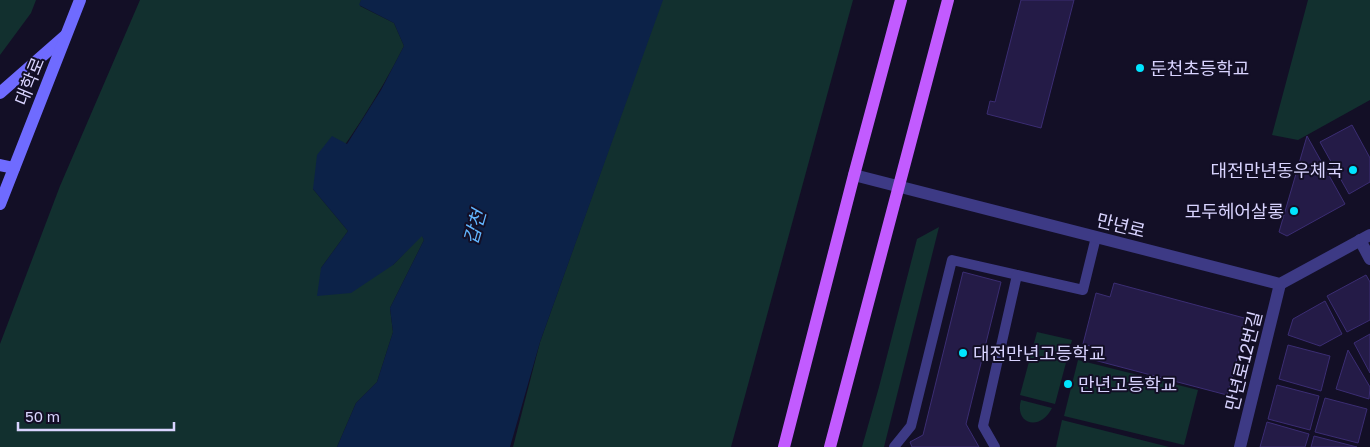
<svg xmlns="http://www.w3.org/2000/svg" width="1370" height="447" viewBox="0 0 1370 447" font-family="'Golos Text','Noto Sans KR',sans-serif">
	<rect width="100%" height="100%" fill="#130f26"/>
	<!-- green -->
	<g fill="#12302f">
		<path d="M 0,0 L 36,0 L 31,13 L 0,55 Z"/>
		<path d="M 140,0 L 361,0 L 360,6 L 394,23 L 404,46 C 378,97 348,143 313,189 L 348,231 L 321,268 L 393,265 L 422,235 L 424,240 L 390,308 L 393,332 L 377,382 L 356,403 L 337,447 L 0,447 L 0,344 L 60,186 Z"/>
		<path d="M 662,0 L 853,0 L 731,447 L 513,447 L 540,342 Z"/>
		<path d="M 1308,0 L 1370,0 L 1370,100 L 1298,140 L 1272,135 Z"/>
		<path d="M 939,227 L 884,447 L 862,447 L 879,387 L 917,239 Z"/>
		<path d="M 1037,332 L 1072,340 L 1055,404 L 1020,395 Z"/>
		<path d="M 1078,360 L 1198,390 L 1184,445 L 1064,416 Z"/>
		<path d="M 1021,400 L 1052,408 C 1040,432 1014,424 1021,400 Z"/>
		<path d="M 1062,420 L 1169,447 L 1056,447 Z"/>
	</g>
	<!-- water -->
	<path fill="#0c2248" d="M 361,0 L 663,0 L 540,342 L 510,447 L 337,447 L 356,403 L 377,382 L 393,332 L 390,308 L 424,240 L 422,236 L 393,265 L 351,293 L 317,296 L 321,268 L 348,231 L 313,189 L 317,155 L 332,136 L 347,144 L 381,90 L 404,46 L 394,23 L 359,5 Z"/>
	<!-- building -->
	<g fill="#241b47" stroke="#3b2d73">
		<path d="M 1021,0 L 1074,0 L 1041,128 L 987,114 L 990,101 L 995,102 Z"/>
		<path d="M 1352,125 L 1370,158 L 1370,182 L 1349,194 L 1320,142 Z"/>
		<path d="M 1307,136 L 1345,204 L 1287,236 L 1279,232 Z"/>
		<path d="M 963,272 L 1001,282 L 966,424 L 979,447 L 912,447 L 910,442 L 923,435 Z"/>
		<path d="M 1366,275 L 1370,282 L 1370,320 L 1347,332 L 1327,296 Z"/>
		<path d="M 1114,283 L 1248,319 L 1227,395 L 1094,360 L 1097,348 L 1083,344 L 1096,293 L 1110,297 Z"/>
		<path d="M 1325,301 L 1342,334 L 1320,346 L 1288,335 L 1293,319 Z"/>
		<path d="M 1370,334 L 1370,373 L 1354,343 Z"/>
		<path d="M 1288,345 L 1330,356 L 1321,391 L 1279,379 Z"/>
		<path d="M 1348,350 L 1370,387 L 1369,399 L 1336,389 Z"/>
		<path d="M 1277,385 L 1319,396 L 1310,430 L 1268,419 Z"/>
		<path d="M 1325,398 L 1367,409 L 1358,443 L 1315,432 Z"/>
		<path d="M 1267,422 L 1309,434 L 1305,447 L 1260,447 Z"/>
		<path d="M 1314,436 L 1357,447 L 1311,447 Z"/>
	</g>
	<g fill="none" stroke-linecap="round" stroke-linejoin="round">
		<!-- service -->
		<g stroke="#3d3a85" stroke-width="10">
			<path d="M 894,447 L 911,426 L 952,260 L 1017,275"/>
			<path d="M 995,447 L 983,426 L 1017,275 L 1083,290 L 1096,237"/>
		</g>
		<!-- minor -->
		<g stroke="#3d3a85" stroke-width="12">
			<path d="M 1360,240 L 1370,259"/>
			<path d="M 1240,447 L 1280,284"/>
		</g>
		<!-- tertiary -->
		<path stroke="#3d3a85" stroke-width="12" d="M 854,175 L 1280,284 L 1370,235"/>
		<!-- secondary -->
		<g stroke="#6f6bff" stroke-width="12">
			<path d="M 0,93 L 65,36"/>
			<path d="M 0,165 L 14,168"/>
			<path d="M 0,204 L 80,0"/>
		</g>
		<!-- primary -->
		<g stroke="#c25bff" stroke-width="12">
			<path d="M 784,447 L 854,175 L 901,0"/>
			<path d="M 830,447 L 948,0"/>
		</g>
	</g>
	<!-- markers -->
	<g fill="#00e5ff" stroke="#130f26" stroke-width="2">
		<circle cx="1140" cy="68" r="5"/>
		<circle cx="1353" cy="170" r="5"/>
		<circle cx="1294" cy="211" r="5"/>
		<circle cx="963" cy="353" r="5"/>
		<circle cx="1068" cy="384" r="5"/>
	</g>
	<g text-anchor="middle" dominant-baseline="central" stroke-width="4" stroke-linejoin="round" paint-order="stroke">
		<!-- poi labels -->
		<g font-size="18" fill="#d9d4ff" stroke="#130f26" text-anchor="start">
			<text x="1150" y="68">둔천초등학교</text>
			<text x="1343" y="170" text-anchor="end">대전만년동우체국</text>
			<text x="1284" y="211" text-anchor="end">모두헤어살롱</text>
			<text x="973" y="353">대전만년고등학교</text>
			<text x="1078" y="384">만년고등학교</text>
		</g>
		<!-- street labels -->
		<g font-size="18" fill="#d9d4ff" stroke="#130f26">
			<text transform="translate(29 81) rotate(-68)">대학로</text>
			<text transform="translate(1121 225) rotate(14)">만년로</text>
			<text transform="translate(1243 361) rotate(-76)">만년로12번길</text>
		</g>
		<!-- water labels -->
		<g font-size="19" font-style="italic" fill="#62b6ff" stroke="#130f26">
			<text transform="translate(474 227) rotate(-74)">갑천</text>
		</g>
	</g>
	<!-- scale -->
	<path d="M18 422v8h156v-8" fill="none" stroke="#d9d4ff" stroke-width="2.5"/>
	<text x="25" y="422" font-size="15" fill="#d9d4ff" stroke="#130f26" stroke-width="4" paint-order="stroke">50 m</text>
</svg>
